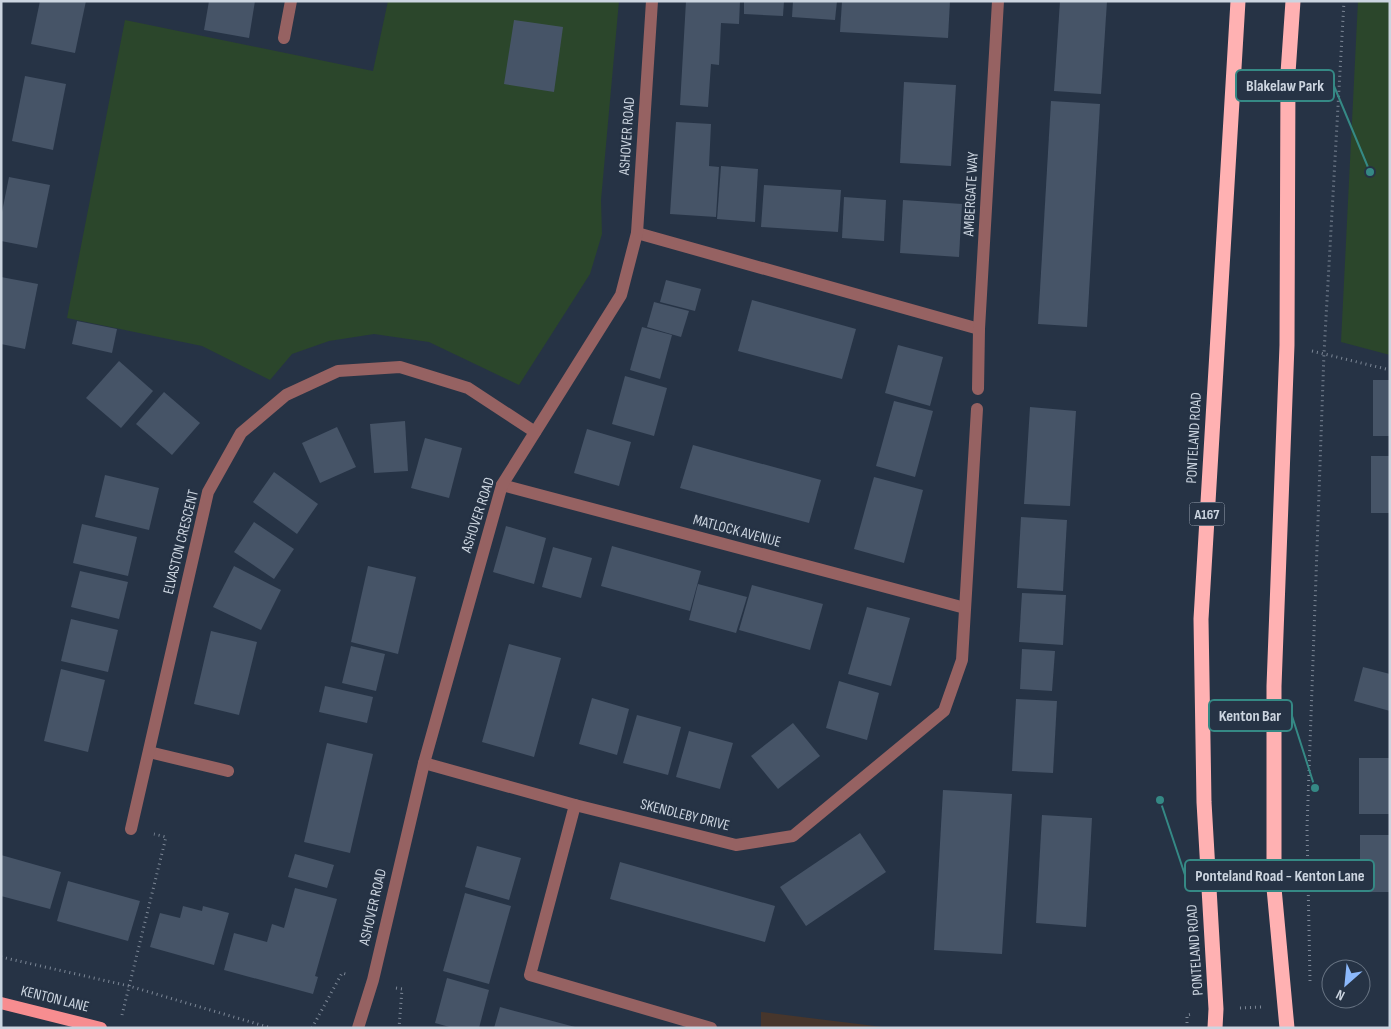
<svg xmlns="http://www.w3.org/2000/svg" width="1391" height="1029" viewBox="0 0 1391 1029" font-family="'Sofia Sans Condensed',sans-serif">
	<rect width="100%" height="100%" fill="#263345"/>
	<!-- commercial -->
	<path fill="#47362c" d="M 761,1012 L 891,1028 L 761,1028 Z"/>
	<!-- green -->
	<g fill="#2b462b">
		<path d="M 388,1 L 619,1 L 601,200 L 602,234 L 590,274 L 519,385 L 429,342 L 374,334 L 329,341 L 292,354 L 270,380 L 202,346 L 67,318 L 125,20 L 373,71 Z"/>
		<path d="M 1358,1 L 1390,1 L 1390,355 L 1341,342 Z"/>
	</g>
	<!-- building -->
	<g fill="#465467">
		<path d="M 40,1 L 86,1 L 75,53 L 31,44 Z"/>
		<path d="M 209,1 L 255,1 L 249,38 L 204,30 Z"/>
		<path d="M 686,1 L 740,1 L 739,24 L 721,23 L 719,65 L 711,64 L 708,107 L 680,105 Z"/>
		<path d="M 744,1 L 784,1 L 783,16 L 744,14 Z"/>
		<path d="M 793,1 L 837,1 L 835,20 L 792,17 Z"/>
		<path d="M 842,1 L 950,1 L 948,38 L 840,32 Z"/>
		<path d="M 1060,1 L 1107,1 L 1101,94 L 1054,91 Z"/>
		<path d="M 514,20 L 563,27 L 554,92 L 504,84 Z"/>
		<path d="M 25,76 L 66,84 L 53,150 L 12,141 Z"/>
		<path d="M 904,82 L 956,85 L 951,166 L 900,163 Z"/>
		<path d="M 1051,101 L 1100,104 L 1087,327 L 1038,324 Z"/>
		<path d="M 676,122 L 711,124 L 709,166 L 719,167 L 716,217 L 670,214 Z"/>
		<path d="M 721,166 L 758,169 L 755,222 L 717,219 Z"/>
		<path d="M 9,177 L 50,185 L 37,248 L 1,241 L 1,217 Z"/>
		<path d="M 764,185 L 841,190 L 838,232 L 761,227 Z"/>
		<path d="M 844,197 L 886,200 L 884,241 L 842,238 Z"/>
		<path d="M 903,200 L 962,204 L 959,257 L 900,253 Z"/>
		<path d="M 1,277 L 38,284 L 25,349 L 1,344 Z"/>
		<path d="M 666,280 L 701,289 L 695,311 L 660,302 Z"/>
		<path d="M 752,300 L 856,329 L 842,379 L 738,351 Z"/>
		<path d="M 654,302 L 689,311 L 681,337 L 647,327 Z"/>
		<path d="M 77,321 L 117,329 L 112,353 L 72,344 Z"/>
		<path d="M 642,327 L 672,335 L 660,379 L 630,370 Z"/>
		<path d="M 898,345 L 943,357 L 930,406 L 885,393 Z"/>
		<path d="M 119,361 L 153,391 L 121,428 L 86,398 Z"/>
		<path d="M 625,376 L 667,388 L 654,436 L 612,424 Z"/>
		<rect x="1373" y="380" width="17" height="56"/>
		<path d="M 164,392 L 200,423 L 172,455 L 136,424 Z"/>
		<path d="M 894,401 L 933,411 L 915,477 L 876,466 Z"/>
		<path d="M 1030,407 L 1076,411 L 1070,506 L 1024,504 Z"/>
		<path d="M 405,421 L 408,471 L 374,473 L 370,424 Z"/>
		<path d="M 337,427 L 356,467 L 320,483 L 302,443 Z"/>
		<path d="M 587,429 L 631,442 L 619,486 L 574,473 Z"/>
		<path d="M 425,438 L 462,448 L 449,498 L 411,488 Z"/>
		<path d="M 693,445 L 821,480 L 809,523 L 680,488 Z"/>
		<rect x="1371" y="456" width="19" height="57"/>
		<path d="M 274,472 L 318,504 L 297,534 L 253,502 Z"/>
		<path d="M 105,475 L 159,488 L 149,530 L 95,517 Z"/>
		<path d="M 874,477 L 923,490 L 904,563 L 854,549 Z"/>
		<path d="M 1021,517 L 1067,520 L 1063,591 L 1017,588 Z"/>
		<path d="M 254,522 L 294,549 L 274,579 L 234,552 Z"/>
		<path d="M 82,524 L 137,537 L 128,576 L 73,563 Z"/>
		<path d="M 506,526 L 546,538 L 534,584 L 493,572 Z"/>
		<path d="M 612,546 L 701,571 L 690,611 L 601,586 Z"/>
		<path d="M 553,547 L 592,558 L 581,598 L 542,587 Z"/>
		<path d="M 234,566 L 281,590 L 261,630 L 213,607 Z"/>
		<path d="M 368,566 L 416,577 L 398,654 L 351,642 Z"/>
		<path d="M 80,571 L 128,582 L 119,619 L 71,607 Z"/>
		<path d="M 698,584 L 747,597 L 736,633 L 689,620 Z"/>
		<path d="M 752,585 L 823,604 L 810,650 L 739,630 Z"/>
		<path d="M 1022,593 L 1066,595 L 1063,645 L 1019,642 Z"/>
		<path d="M 867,607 L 910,618 L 891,686 L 848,674 Z"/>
		<path d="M 71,619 L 118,630 L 108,672 L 61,661 Z"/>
		<path d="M 211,631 L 257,642 L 239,715 L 194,704 Z"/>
		<path d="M 509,644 L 561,658 L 534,757 L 482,742 Z"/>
		<path d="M 351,646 L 385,654 L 376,691 L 342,683 Z"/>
		<path d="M 1022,649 L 1055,651 L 1052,691 L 1020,689 Z"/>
		<path d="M 1363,667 L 1390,674 L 1390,711 L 1354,701 Z"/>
		<path d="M 61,669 L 105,680 L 88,752 L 44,741 Z"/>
		<path d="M 839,681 L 879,693 L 867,740 L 826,728 Z"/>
		<path d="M 325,686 L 373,697 L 367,723 L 319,712 Z"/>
		<path d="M 592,698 L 629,709 L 617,755 L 579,744 Z"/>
		<path d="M 1016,699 L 1057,701 L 1053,773 L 1012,771 Z"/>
		<path d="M 637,715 L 681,727 L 668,775 L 623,763 Z"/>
		<path d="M 793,723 L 820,756 L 778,789 L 751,756 Z"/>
		<path d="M 689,731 L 733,743 L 720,789 L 676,777 Z"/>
		<path d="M 327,743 L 373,754 L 350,853 L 304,842 Z"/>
		<rect x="1359" y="758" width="31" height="56"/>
		<path d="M 943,790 L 1012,794 L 1002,954 L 934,950 Z"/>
		<path d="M 1042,815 L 1092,818 L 1086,927 L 1036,923 Z"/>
		<path d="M 860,833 L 886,872 L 806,926 L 780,887 Z"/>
		<rect x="1360" y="835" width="30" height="57"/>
		<path d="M 477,846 L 521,858 L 509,900 L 465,887 Z"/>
		<path d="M 295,854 L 334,865 L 327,888 L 288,877 Z"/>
		<path d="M 1,855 L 61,872 L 50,909 L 1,896 Z"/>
		<path d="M 620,862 L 775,906 L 765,942 L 610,899 Z"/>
		<path d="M 68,881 L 140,901 L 128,941 L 57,921 Z"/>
		<path d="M 295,888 L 337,899 L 315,976 L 318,977 L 313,994 L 224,970 L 234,933 L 267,942 L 272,924 L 284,928 Z"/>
		<path d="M 465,893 L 511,906 L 489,984 L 443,971 Z"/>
		<path d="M 183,906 L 202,911 L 203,906 L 229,913 L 214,965 L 150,947 L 160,913 L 180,918 Z"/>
		<path d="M 447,978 L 489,990 L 479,1028 L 453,1028 L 435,1023 Z"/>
		<path d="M 500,1007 L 575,1027 L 575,1028 L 494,1028 Z"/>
	</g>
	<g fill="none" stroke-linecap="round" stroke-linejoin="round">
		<!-- path -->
		<g stroke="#7c8796" stroke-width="3" stroke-dasharray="1 4" stroke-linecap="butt">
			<path d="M 1312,351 L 1390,370"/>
			<path d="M 1,957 L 129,986 L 271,1028"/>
			<path d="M 1310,981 L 1307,828 L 1324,353 L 1344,1"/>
			<path d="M 396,988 L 402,989 L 399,1028"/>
			<path d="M 1240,1008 L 1262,1007"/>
			<path d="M 122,1015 L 166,837 L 154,834"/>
			<path d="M 312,1028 L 342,973 L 349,975"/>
			<path d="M 1187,1028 L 1187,1015 L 1192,1014"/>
		</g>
		<!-- minor -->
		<g stroke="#966262" stroke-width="12">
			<path d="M 284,38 L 291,1"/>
			<path d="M 637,233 L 979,329"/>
			<path d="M 978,389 L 979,329 L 998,1"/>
			<path d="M 502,485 L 965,608"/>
			<path d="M 149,752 L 228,771"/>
			<path d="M 424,763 L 575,805 L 736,845 L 793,836 L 944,711 L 962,660 L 977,409"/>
			<path d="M 575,805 L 530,975 L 711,1028"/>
			<path d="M 131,829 L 208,492 L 241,433 L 286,395 L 338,371 L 400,367 L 468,388 L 535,432"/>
			<path d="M 358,1028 L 373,980 L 424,763 L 502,485 L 621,295 L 637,233 L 652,1"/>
		</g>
		<!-- major -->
		<path stroke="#f78d90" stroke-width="12" d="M 1,1003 L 101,1028"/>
		<!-- highway -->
		<g stroke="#ffb1b2" stroke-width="15">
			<path d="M 1215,1028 L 1216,1009 L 1204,802 L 1201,619 L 1238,1"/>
			<path d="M 1287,1028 L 1274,888 L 1274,686 L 1287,345 L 1288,73 L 1293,1"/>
		</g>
	</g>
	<g text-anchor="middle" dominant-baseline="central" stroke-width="4.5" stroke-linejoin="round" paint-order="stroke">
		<!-- shield labels -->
		<rect fill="#263345" stroke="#9aa4b2" stroke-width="1" x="1189.5" y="502.5" width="35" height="23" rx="4"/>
		<g font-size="14" font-weight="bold" fill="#ccd5e0">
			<text x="1207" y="514">A167</text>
		</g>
		<!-- street labels -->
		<g font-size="15" fill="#ccd5e0" stroke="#263345">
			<text transform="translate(627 136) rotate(-86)">ASHOVER ROAD</text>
			<text transform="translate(971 194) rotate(-87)">AMBERGATE WAY</text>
			<text transform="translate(1194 438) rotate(-87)">PONTELAND ROAD</text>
			<text transform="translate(478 515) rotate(-72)">ASHOVER ROAD</text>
			<text transform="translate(737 531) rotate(15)">MATLOCK AVENUE</text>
			<text transform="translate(181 542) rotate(-76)">ELVASTON CRESCENT</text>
			<text transform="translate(685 815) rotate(14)">SKENDLEBY DRIVE</text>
			<text transform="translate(373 907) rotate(-77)">ASHOVER ROAD</text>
			<text transform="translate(1195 950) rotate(-94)">PONTELAND ROAD</text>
			<text transform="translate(55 999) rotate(14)">KENTON LANE</text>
		</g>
	</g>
	<!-- callouts -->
	<path fill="none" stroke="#358985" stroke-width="2" d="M1370 172L1334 86M1315 788L1292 716M1160 800L1185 875"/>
	<g fill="#358985" stroke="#263345" stroke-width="2">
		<circle cx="1370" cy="172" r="5"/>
		<circle cx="1315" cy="788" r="5"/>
		<circle cx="1160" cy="800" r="5"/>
	</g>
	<g fill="#263345" stroke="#358985" stroke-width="2">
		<rect x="1236" y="70" width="98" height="31" rx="5"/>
		<rect x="1209" y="700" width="83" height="31" rx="5"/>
		<rect x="1185" y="860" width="189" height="31" rx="5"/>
	</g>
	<g font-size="16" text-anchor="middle" font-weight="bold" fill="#ccd5e0">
		<text x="1285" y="91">Blakelaw Park</text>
		<text x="1250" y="721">Kenton Bar</text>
		<text x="1280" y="881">Ponteland Road - Kenton Lane</text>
	</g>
	<!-- border -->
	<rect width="1391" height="1029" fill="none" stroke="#ccd5e0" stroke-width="5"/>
	<!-- north arrow -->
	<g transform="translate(1346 984) rotate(207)"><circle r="24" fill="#263345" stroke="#687483"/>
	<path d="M0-4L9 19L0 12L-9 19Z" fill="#8cb9fc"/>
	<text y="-8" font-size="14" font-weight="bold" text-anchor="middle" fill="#ccd5e0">N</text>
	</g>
</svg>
